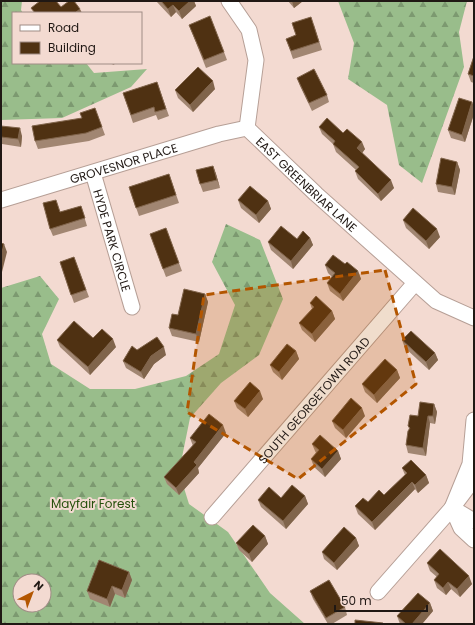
<svg xmlns="http://www.w3.org/2000/svg" width="475" height="625" viewBox="0 0 475 625" font-family="Poppins,sans-serif">
	<defs>
		<pattern id="forest-firs" width="22" height="20" patternUnits="userSpaceOnUse"><rect width="22" height="20" fill="#99bd8b"/><path d="M5 1l3.5 6h-7zM16 11l3.5 6h-7z" fill="#7c9970"/></pattern>
	</defs>
	<rect width="100%" height="100%" fill="#f3dad1"/>
	<!-- forest -->
	<g fill="url(#forest-firs)" fill-rule="evenodd">
		<path d="M 1,1 L 22,1 L 21,10 L 23,13 L 13,13 L 13,63 L 86,63 L 94,73 L 147,69 L 131,87 L 62,118 L 1,120 Z"/>
		<path d="M 338,1 L 467,1 L 459,32 L 464,67 L 422,183 L 399,165 L 387,105 L 348,79 L 354,43 Z"/>
		<path d="M 226,224 L 260,240 L 283,299 L 259,355 L 221,383 L 190,418 L 179,472 L 189,504 L 228,532 L 270,593 L 305,624 L 1,624 L 1,288 L 40,276 L 59,299 L 42,334 L 51,364 L 90,389 L 135,389 L 186,376 L 219,354 L 235,305 L 212,262 ZM 20,581 L 44,581 L 44,605 L 20,605 Z"/>
	</g>
	<g fill="none" stroke-linecap="round" stroke-linejoin="round">
		<!-- street casing -->
		<g stroke="#b69f96" stroke-width="17">
			<g id="street">
				<path d="M 229,1 L 249,30 L 256,60 L 247,128"/>
				<path id="s1" d="M 247,128 L 316,194 L 436,301 L 474,318"/>
				<path id="s2" d="M 93,173 L 132,307"/>
				<path id="s3" d="M 1,200 L 219,134 L 247,128"/>
				<path d="M 474,420 L 470,464 L 452,508 L 461,528 L 474,540"/>
				<path d="M 452,508 L 474,521"/>
				<path id="s4" d="M 212,517 L 415,283"/>
				<path d="M 378,592 L 452,508 L 474,479"/>
			</g>
		</g>
		<!-- street -->
		<use href="#street" stroke="#fff" stroke-width="15"/>
	</g>
	<!-- wall -->
	<g fill="#a18672">
		<path d="M 156,1 L 194,1 L 196,6 L 182,19 L 176,12 L 171,17 Z"/>
		<path d="M 288,1 L 303,1 L 294,8 Z"/>
		<path d="M 189,25 L 224,52 L 227,60 L 206,68 Z"/>
		<path d="M 314,25 L 322,50 L 293,59 L 286,39 L 296,35 Z"/>
		<path d="M 474,56 L 474,83 L 471,82 L 468,74 Z"/>
		<path d="M 109,63 L 115,63 L 114,65 Z"/>
		<path d="M 297,78 L 327,95 L 329,102 L 312,111 L 300,86 Z"/>
		<path d="M 157,82 L 169,116 L 158,120 L 156,115 L 133,123 L 123,93 Z"/>
		<path d="M 215,89 L 193,112 L 178,98 L 175,90 Z"/>
		<path d="M 472,102 L 474,107 L 474,114 L 465,142 L 451,138 L 448,130 Z"/>
		<path d="M 95,108 L 105,135 L 89,141 L 38,149 L 35,141 L 82,118 Z"/>
		<path d="M 1,126 L 22,136 L 21,147 L 2,144 L 1,152 Z"/>
		<path d="M 319,127 L 343,133 L 365,149 L 362,153 L 394,188 L 381,201 L 358,179 L 355,171 L 356,170 L 336,152 L 333,144 L 322,134 Z"/>
		<path d="M 457,162 L 460,170 L 455,195 L 438,192 L 436,184 Z"/>
		<path d="M 213,166 L 216,174 L 220,188 L 203,192 L 200,184 Z"/>
		<path d="M 169,174 L 179,203 L 139,216 L 129,187 Z"/>
		<path d="M 238,200 L 268,201 L 271,209 L 259,223 L 241,208 Z"/>
		<path d="M 81,206 L 87,226 L 53,236 L 50,229 L 60,212 Z"/>
		<path d="M 403,220 L 440,237 L 429,249 L 406,228 Z"/>
		<path d="M 166,228 L 182,271 L 166,277 L 150,234 Z"/>
		<path d="M 310,238 L 313,245 L 293,269 L 271,250 L 268,242 Z"/>
		<path d="M 74,257 L 89,297 L 74,303 L 60,262 Z"/>
		<path d="M 345,264 L 358,271 L 361,279 L 343,301 L 330,291 L 327,283 L 332,277 L 328,273 L 325,265 Z"/>
		<path d="M 205,294 L 208,302 L 199,342 L 172,336 L 169,328 L 178,315 Z"/>
		<path d="M 310,303 L 332,311 L 335,319 L 315,342 L 302,330 L 299,323 L 312,309 Z"/>
		<path d="M 57,340 L 116,347 L 90,375 L 60,347 Z"/>
		<path d="M 402,340 L 435,353 L 438,360 L 429,370 L 405,348 Z"/>
		<path d="M 137,350 L 166,355 L 154,364 L 144,379 L 126,368 L 123,361 Z"/>
		<path d="M 296,351 L 299,359 L 282,380 L 273,372 L 270,365 Z"/>
		<path d="M 397,370 L 400,378 L 377,403 L 365,392 L 362,384 Z"/>
		<path d="M 263,399 L 248,417 L 237,408 L 234,401 Z"/>
		<path d="M 434,404 L 437,412 L 435,424 L 430,423 L 426,456 L 408,453 L 406,445 L 409,429 L 408,426 L 418,416 Z"/>
		<path d="M 365,416 L 346,438 L 335,428 L 332,421 Z"/>
		<path d="M 226,433 L 198,468 L 199,473 L 179,495 L 167,484 L 164,477 L 193,446 L 190,438 Z"/>
		<path d="M 312,444 L 338,451 L 341,459 L 325,477 L 314,467 L 311,459 L 316,453 L 315,451 Z"/>
		<path d="M 402,468 L 426,475 L 429,483 L 418,493 L 415,489 L 375,530 L 358,514 L 355,506 L 368,502 L 384,495 L 405,475 Z"/>
		<path d="M 305,496 L 308,504 L 286,529 L 261,507 L 258,500 Z"/>
		<path d="M 265,536 L 268,544 L 252,562 L 239,550 L 236,543 Z"/>
		<path d="M 356,538 L 359,546 L 337,570 L 324,559 L 322,552 Z"/>
		<path d="M 427,563 L 472,584 L 460,597 L 451,589 L 446,595 L 437,588 L 434,580 L 437,577 L 430,571 Z"/>
		<path d="M 129,572 L 132,580 L 125,598 L 115,594 L 110,607 L 90,599 L 87,591 Z"/>
		<path d="M 310,591 L 345,607 L 347,615 L 332,624 L 328,624 L 313,599 Z"/>
		<path d="M 430,603 L 433,611 L 422,624 L 400,624 L 397,616 Z"/>
	</g>
	<!-- shaded-wall -->
	<g fill="#80644b">
		<path d="M 190,1 L 194,1 L 196,6 L 182,19 L 179,11 Z"/>
		<path d="M 292,1 L 303,1 L 294,8 Z"/>
		<path d="M 173,5 L 176,12 L 171,17 L 168,9 Z"/>
		<path d="M 80,9 L 82,13 L 75,13 Z"/>
		<path d="M 213,81 L 215,89 L 193,112 L 190,105 Z"/>
		<path d="M 472,102 L 474,107 L 474,114 L 465,142 L 462,135 Z"/>
		<path d="M 20,128 L 22,136 L 21,147 L 18,139 Z"/>
		<path d="M 362,142 L 365,149 L 360,156 L 357,148 Z"/>
		<path d="M 457,162 L 460,170 L 455,195 L 452,187 Z"/>
		<path d="M 213,166 L 216,174 L 220,188 L 217,180 Z"/>
		<path d="M 391,180 L 394,188 L 381,201 L 378,194 Z"/>
		<path d="M 268,201 L 271,209 L 259,223 L 256,215 Z"/>
		<path d="M 437,229 L 440,237 L 429,249 L 426,241 Z"/>
		<path d="M 310,238 L 313,245 L 293,269 L 291,261 Z"/>
		<path d="M 4,244 L 7,252 L 1,276 L 1,257 Z"/>
		<path d="M 358,271 L 361,279 L 343,301 L 340,294 Z"/>
		<path d="M 205,294 L 208,302 L 199,342 L 196,334 Z"/>
		<path d="M 332,311 L 335,319 L 315,342 L 312,334 Z"/>
		<path d="M 113,339 L 116,347 L 90,375 L 88,367 Z"/>
		<path d="M 164,347 L 166,355 L 154,364 L 144,379 L 141,372 L 151,356 Z"/>
		<path d="M 296,351 L 299,359 L 282,380 L 279,372 Z"/>
		<path d="M 435,353 L 438,360 L 429,370 L 426,362 Z"/>
		<path d="M 397,370 L 400,378 L 377,403 L 374,395 Z"/>
		<path d="M 260,391 L 263,399 L 248,417 L 245,409 Z"/>
		<path d="M 434,404 L 437,412 L 435,424 L 433,416 Z"/>
		<path d="M 362,408 L 365,416 L 346,438 L 343,430 Z"/>
		<path d="M 428,416 L 430,423 L 426,456 L 423,448 Z"/>
		<path d="M 223,425 L 226,433 L 198,468 L 199,473 L 179,495 L 176,488 L 194,462 Z"/>
		<path d="M 338,451 L 341,459 L 325,477 L 322,469 Z"/>
		<path d="M 426,475 L 429,483 L 418,493 L 415,485 Z"/>
		<path d="M 412,482 L 415,489 L 375,530 L 372,522 Z"/>
		<path d="M 305,496 L 308,504 L 286,529 L 283,521 Z"/>
		<path d="M 265,536 L 268,544 L 252,562 L 249,554 Z"/>
		<path d="M 356,538 L 359,546 L 337,570 L 334,563 Z"/>
		<path d="M 129,572 L 132,580 L 125,598 L 122,590 Z"/>
		<path d="M 469,576 L 472,584 L 460,597 L 457,589 Z"/>
		<path d="M 448,582 L 451,589 L 446,595 L 443,588 Z"/>
		<path d="M 112,586 L 115,594 L 110,607 L 107,599 Z"/>
		<path d="M 430,603 L 433,611 L 422,624 L 412,624 Z"/>
	</g>
	<!-- building -->
	<g fill="#4f3112" stroke="#80644b">
		<path d="M 40,1 L 56,1 L 61,7 L 69,1 L 74,1 L 80,9 L 75,13 L 35,13 L 31,8 Z"/>
		<path d="M 161,1 L 190,1 L 179,11 L 173,5 L 168,9 Z"/>
		<path d="M 210,16 L 224,52 L 204,60 L 189,25 Z"/>
		<path d="M 311,17 L 319,42 L 291,51 L 286,39 L 296,35 L 292,23 Z"/>
		<path d="M 474,56 L 474,76 L 468,74 Z"/>
		<path d="M 198,67 L 213,81 L 190,105 L 175,90 Z"/>
		<path d="M 314,69 L 327,95 L 309,103 L 297,78 Z"/>
		<path d="M 157,82 L 166,109 L 155,112 L 154,107 L 131,115 L 123,93 Z"/>
		<path d="M 459,98 L 472,102 L 462,135 L 448,130 Z"/>
		<path d="M 95,108 L 102,127 L 86,133 L 35,141 L 32,126 L 82,118 L 80,113 Z"/>
		<path d="M 327,118 L 343,133 L 347,129 L 362,142 L 357,148 L 391,180 L 378,194 L 355,171 L 359,167 L 333,144 L 335,141 L 319,127 Z"/>
		<path d="M 1,126 L 20,128 L 18,139 L 1,137 Z"/>
		<path d="M 441,158 L 457,162 L 452,187 L 436,184 Z"/>
		<path d="M 213,166 L 217,180 L 200,184 L 196,170 Z"/>
		<path d="M 169,174 L 176,195 L 136,208 L 129,187 Z"/>
		<path d="M 250,186 L 268,201 L 256,215 L 238,200 Z"/>
		<path d="M 56,200 L 60,212 L 81,206 L 85,218 L 50,229 L 43,203 Z"/>
		<path d="M 413,208 L 437,229 L 426,241 L 403,220 Z"/>
		<path d="M 281,226 L 297,239 L 303,231 L 310,238 L 291,261 L 268,242 Z"/>
		<path d="M 166,228 L 179,263 L 163,269 L 150,234 Z"/>
		<path d="M 1,243 L 4,244 L 1,257 Z"/>
		<path d="M 333,255 L 345,264 L 347,262 L 358,271 L 340,294 L 327,283 L 335,273 L 325,265 Z"/>
		<path d="M 74,257 L 86,290 L 71,295 L 60,262 Z"/>
		<path d="M 184,289 L 205,294 L 196,334 L 169,328 L 172,314 L 178,315 Z"/>
		<path d="M 316,296 L 332,311 L 312,334 L 299,323 L 314,307 L 310,303 Z"/>
		<path d="M 74,321 L 93,338 L 102,329 L 113,339 L 88,367 L 57,340 Z"/>
		<path d="M 411,331 L 435,353 L 426,362 L 402,340 Z"/>
		<path d="M 157,337 L 164,347 L 151,356 L 141,372 L 123,361 L 132,346 L 137,350 Z"/>
		<path d="M 287,344 L 296,351 L 279,372 L 270,365 Z"/>
		<path d="M 385,359 L 397,370 L 374,395 L 362,384 Z"/>
		<path d="M 250,382 L 260,391 L 245,409 L 234,401 Z"/>
		<path d="M 351,398 L 362,408 L 343,430 L 332,421 Z"/>
		<path d="M 420,402 L 434,404 L 433,416 L 428,416 L 423,448 L 406,445 L 408,431 L 410,428 L 408,426 L 410,415 L 418,416 Z"/>
		<path d="M 209,414 L 223,425 L 194,462 L 197,465 L 176,488 L 164,477 L 196,442 L 190,438 Z"/>
		<path d="M 320,435 L 338,451 L 322,469 L 311,459 L 319,450 L 312,444 Z"/>
		<path d="M 411,460 L 426,475 L 415,485 L 412,482 L 372,522 L 355,506 L 363,498 L 368,502 L 379,490 L 384,495 L 407,473 L 402,468 Z"/>
		<path d="M 292,485 L 305,496 L 283,521 L 258,500 L 269,487 L 281,498 Z"/>
		<path d="M 253,525 L 265,536 L 249,554 L 236,543 Z"/>
		<path d="M 344,527 L 356,538 L 334,563 L 322,552 Z"/>
		<path d="M 440,549 L 469,576 L 457,589 L 448,582 L 443,588 L 434,580 L 439,574 L 427,563 Z"/>
		<path d="M 99,560 L 129,572 L 122,590 L 112,586 L 107,599 L 87,591 Z"/>
		<path d="M 329,580 L 345,607 L 326,618 L 310,591 Z"/>
		<path d="M 418,593 L 430,603 L 412,624 L 406,624 L 397,616 Z"/>
		<path d="M 355,620 L 383,623 L 383,624 L 355,624 Z"/>
	</g>
	<!-- marked area -->
	<path fill="#b35600" fill-opacity="0.2" stroke="#b35600" stroke-width="3" stroke-dasharray="8 5" stroke-linejoin="round" d="M 385,270 L 416,384 L 298,479 L 187,412 L 204,295 Z"/>
	<g text-anchor="middle" dominant-baseline="central" stroke-width="4" stroke-linejoin="round" paint-order="stroke">
		<!-- street labels -->
		<g font-size="12" fill="#201814" stroke="#f3dad1">
			<text stroke="none"><textPath href="#s3" startOffset="128">GROVESNOR PLACE</textPath></text>
			<text stroke="none"><textPath href="#s1" startOffset="82">EAST GREENBRIAR LANE</textPath></text>
			<text stroke="none"><textPath href="#s2" startOffset="70">HYDE PARK CIRCLE</textPath></text>
			<text stroke="none"><textPath href="#s4" startOffset="155">SOUTH GEORGETOWN ROAD</textPath></text>
		</g>
		<!-- park labels -->
		<g font-size="12" fill="#25500b" stroke="#f3dad1">
			<text x="93" y="503">Mayfair Forest</text>
		</g>
	</g>
	<!-- border -->
	<rect width="475" height="625" fill="none" stroke="#201814" stroke-width="4"/>
	<!-- legend -->
	<rect x="12" y="12" width="130" height="52" fill="#f3dad1" stroke="#9f8c85"/>
	<rect x="20" y="25" width="20" height="6" fill="#ffffff" stroke="#9f8c85"/>
	<text x="48" y="32" font-size="12" fill="#201814">Road</text>
	<rect x="20" y="42" width="20" height="12" fill="#4f3112" stroke="#9f8c85"/>
	<text x="48" y="52" font-size="12" fill="#201814">Building</text>
	<!-- north arrow -->
	<g transform="translate(32 593) rotate(42)"><circle r="19" fill="#f3dad1" stroke="#9f8c85"/>
	<path d="M0-3L7 15L0 10L-7 15Z" fill="#b35600"/>
	<text y="-6" font-size="11" font-weight="bold" text-anchor="middle" fill="#201814">N</text>
	</g>
	<!-- scale -->
	<path d="M335 605v6h92v-6" fill="none" stroke="#201814" stroke-width="2"/>
	<text x="341" y="605" font-size="12" fill="#201814" stroke="#f3dad1" stroke-width="3" paint-order="stroke">50 m</text>
</svg>
